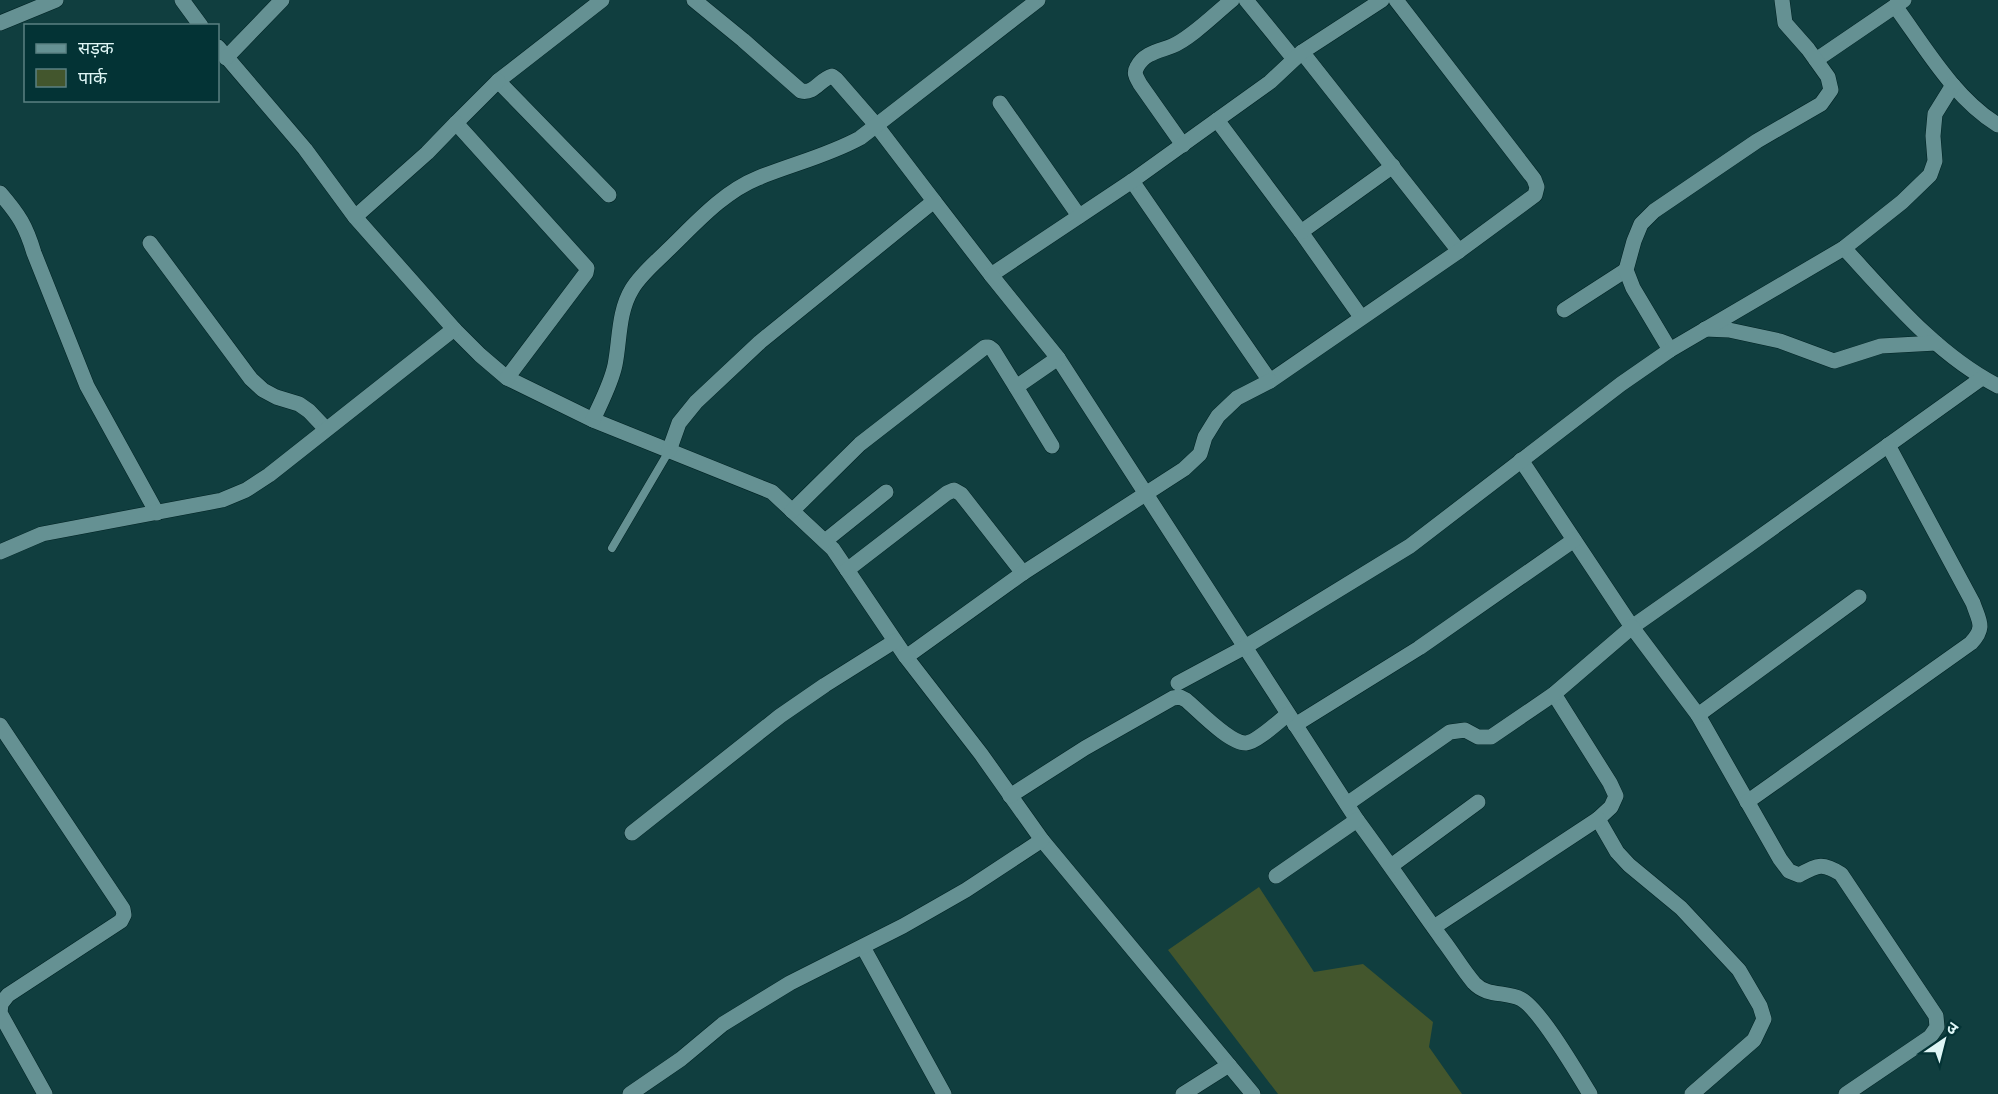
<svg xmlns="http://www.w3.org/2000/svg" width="1998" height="1094" viewBox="0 0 1998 1094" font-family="Helvetica,'Noto Sans Devanagari',sans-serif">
	<rect width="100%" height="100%" fill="#103e3f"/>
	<!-- green -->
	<path fill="#43562d" d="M 1259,887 L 1314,972 L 1363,964 L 1433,1022 L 1429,1047 L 1462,1094 L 1278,1094 L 1168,950 Z"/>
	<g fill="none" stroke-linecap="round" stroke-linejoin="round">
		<!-- lane casing -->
		<g stroke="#012324" stroke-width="9">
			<path id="lane" d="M 612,548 L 669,451"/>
		</g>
		<!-- street casing -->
		<g stroke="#012324" stroke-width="16">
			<g id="street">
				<path d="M 182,0 L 201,26"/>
				<path d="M 602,0 L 498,81 L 609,195"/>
				<path d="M 694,0 L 743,40 L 801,91 C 815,94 820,79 832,76 L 836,79 L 876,125 L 934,201"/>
				<path d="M 1246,0 L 1294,59"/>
				<path d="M 1895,6 C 1925,47 1954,98 1998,125"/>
				<path d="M 0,23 L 56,0"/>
				<path d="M 218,47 L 305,149 L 355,217 L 454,329 L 480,355 L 507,378 L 593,420 L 772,492 L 833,549 L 906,657 L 981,754 L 1042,840 L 1253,1094"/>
				<path d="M 1302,52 L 1459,251"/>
				<path d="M 226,58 L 282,0"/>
				<path d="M 1816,60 L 1904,0"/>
				<path d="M 498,81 L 456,123 L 587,268 L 586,273 L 507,378"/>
				<path d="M 1000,103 L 1079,216"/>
				<path d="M 1217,120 L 1301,232 L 1361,317"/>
				<path d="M 1183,145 L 1140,84 C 1137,78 1133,74 1137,67 C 1144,53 1159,51 1172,46 C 1190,39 1216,13 1232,0"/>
				<path d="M 1132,181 L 1270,381 L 1459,251 L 1535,195 L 1537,187 L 1534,179 L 1396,0"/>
				<path d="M 0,193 C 19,215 26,226 34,253 L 87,386 L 157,513"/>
				<path d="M 355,217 L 427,153 L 456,123"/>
				<path d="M 1301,232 L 1393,166"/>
				<path d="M 150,243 L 251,379 L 263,390 L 276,397 L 299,404 L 309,411 L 326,429"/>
				<path d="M 1844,248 C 1890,298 1937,355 1998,386"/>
				<path d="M 1564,310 L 1626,270"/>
				<path d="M 1705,329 L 1729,330 L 1780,341 L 1834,361 L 1881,346 L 1936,343"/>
				<path d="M 1670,350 L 1633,288 L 1626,270 L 1634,241 L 1641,224 L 1654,211 L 1757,141 L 1821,104 L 1831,90 L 1828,77 L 1808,49 L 1785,23 L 1782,0"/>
				<path d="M 1058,358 L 1357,820 C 1386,859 1413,899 1442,939 C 1453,953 1462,969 1474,983 C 1487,997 1506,991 1521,999 C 1540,1009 1577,1073 1590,1094"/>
				<path d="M 1016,387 L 1052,446"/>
				<path d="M 593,420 C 601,402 611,384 615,365 C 620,340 618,312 632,289 C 641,274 656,262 669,249 C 695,224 723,192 758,178 C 792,164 827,156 860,138 L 1038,0"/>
				<path d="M 669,451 L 679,423 L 696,402 L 760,342 L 934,201 L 991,275 L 1132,181 L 1217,120 L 1270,82 L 1302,52 L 1382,0"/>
				<path d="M 1521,460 L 1632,627 L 1746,547 L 1982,378"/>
				<path d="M 792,511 L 860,444 L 985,347 L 989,347 L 993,350 L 1016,387 L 1058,358 L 991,275"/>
				<path d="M 825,541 L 886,492"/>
				<path d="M 0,552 L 42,534 L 222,500 L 246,490 L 269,475 L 454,329"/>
				<path d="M 847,570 L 947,493 L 954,490 L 961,494 L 1023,573"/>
				<path d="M 906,657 L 1023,573 L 1184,469 L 1200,454 L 1205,437 L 1218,416 L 1237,398 L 1270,381"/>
				<path d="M 1178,683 L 1245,647 L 1410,546 L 1621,384 L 1670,350 L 1844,248 L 1902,202 L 1930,175 L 1935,161 L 1933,136 L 1935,114 L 1953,85"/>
				<path d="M 1554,694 L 1610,783 L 1616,796 L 1611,807 L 1598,819 L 1617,852 L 1629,865 L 1681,908 L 1739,970 L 1760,1006 L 1764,1019 L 1754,1040 L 1692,1094"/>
				<path d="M 1698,715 L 1780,859 L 1789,871 L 1799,875 C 1818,865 1822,862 1841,874 L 1936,1016 L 1937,1027 L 1930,1037 L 1846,1094"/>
				<path d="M 0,725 L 123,909 L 124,915 L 121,921 L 8,995 L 1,1004 L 0,1013 L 45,1094"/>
				<path d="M 1295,725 L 1419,648 L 1574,540"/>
				<path d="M 1010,796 L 1085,748 L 1173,698 L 1180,697 L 1186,700 C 1198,710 1230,744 1246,743 C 1257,742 1279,721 1288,714"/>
				<path d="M 1747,802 L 1971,643 C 1986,627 1979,621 1973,603 L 1888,445"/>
				<path d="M 1347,804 L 1450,732 L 1465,730 L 1478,737 L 1491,737 L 1554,694 L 1632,627 L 1698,715 L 1859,597"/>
				<path d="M 632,833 L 780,716 L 825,685 L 895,641"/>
				<path d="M 1391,866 L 1478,802"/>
				<path d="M 1276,876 L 1357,820"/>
				<path d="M 1434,927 L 1598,819"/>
				<path d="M 863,947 L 944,1094"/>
				<path d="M 630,1094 L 681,1059 L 723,1024 L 790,983 L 903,926 L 966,890 L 1042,840"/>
				<path d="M 1183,1094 L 1229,1065"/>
			</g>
		</g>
		<!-- lane -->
		<use href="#lane" stroke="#659193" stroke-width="8"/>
		<!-- street -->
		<use href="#street" stroke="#659193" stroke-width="15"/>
	</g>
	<!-- legend -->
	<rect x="24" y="24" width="195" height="78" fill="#033335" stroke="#5b8182" stroke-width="1.5"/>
	<rect x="36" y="44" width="30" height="9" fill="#659193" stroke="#5b8182" stroke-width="1.5"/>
	<text x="78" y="54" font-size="18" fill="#dff6f6">सड़क</text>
	<rect x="36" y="69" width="30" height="18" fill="#43562d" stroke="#5b8182" stroke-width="1.5"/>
	<text x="78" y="84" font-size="18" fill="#dff6f6">पार्क</text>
	<!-- north arrow -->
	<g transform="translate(1944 1040) rotate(35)" stroke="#033335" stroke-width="4.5" paint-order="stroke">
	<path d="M0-4.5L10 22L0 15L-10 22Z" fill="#dff6f6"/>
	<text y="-9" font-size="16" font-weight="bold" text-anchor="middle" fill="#dff6f6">उ</text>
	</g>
</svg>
